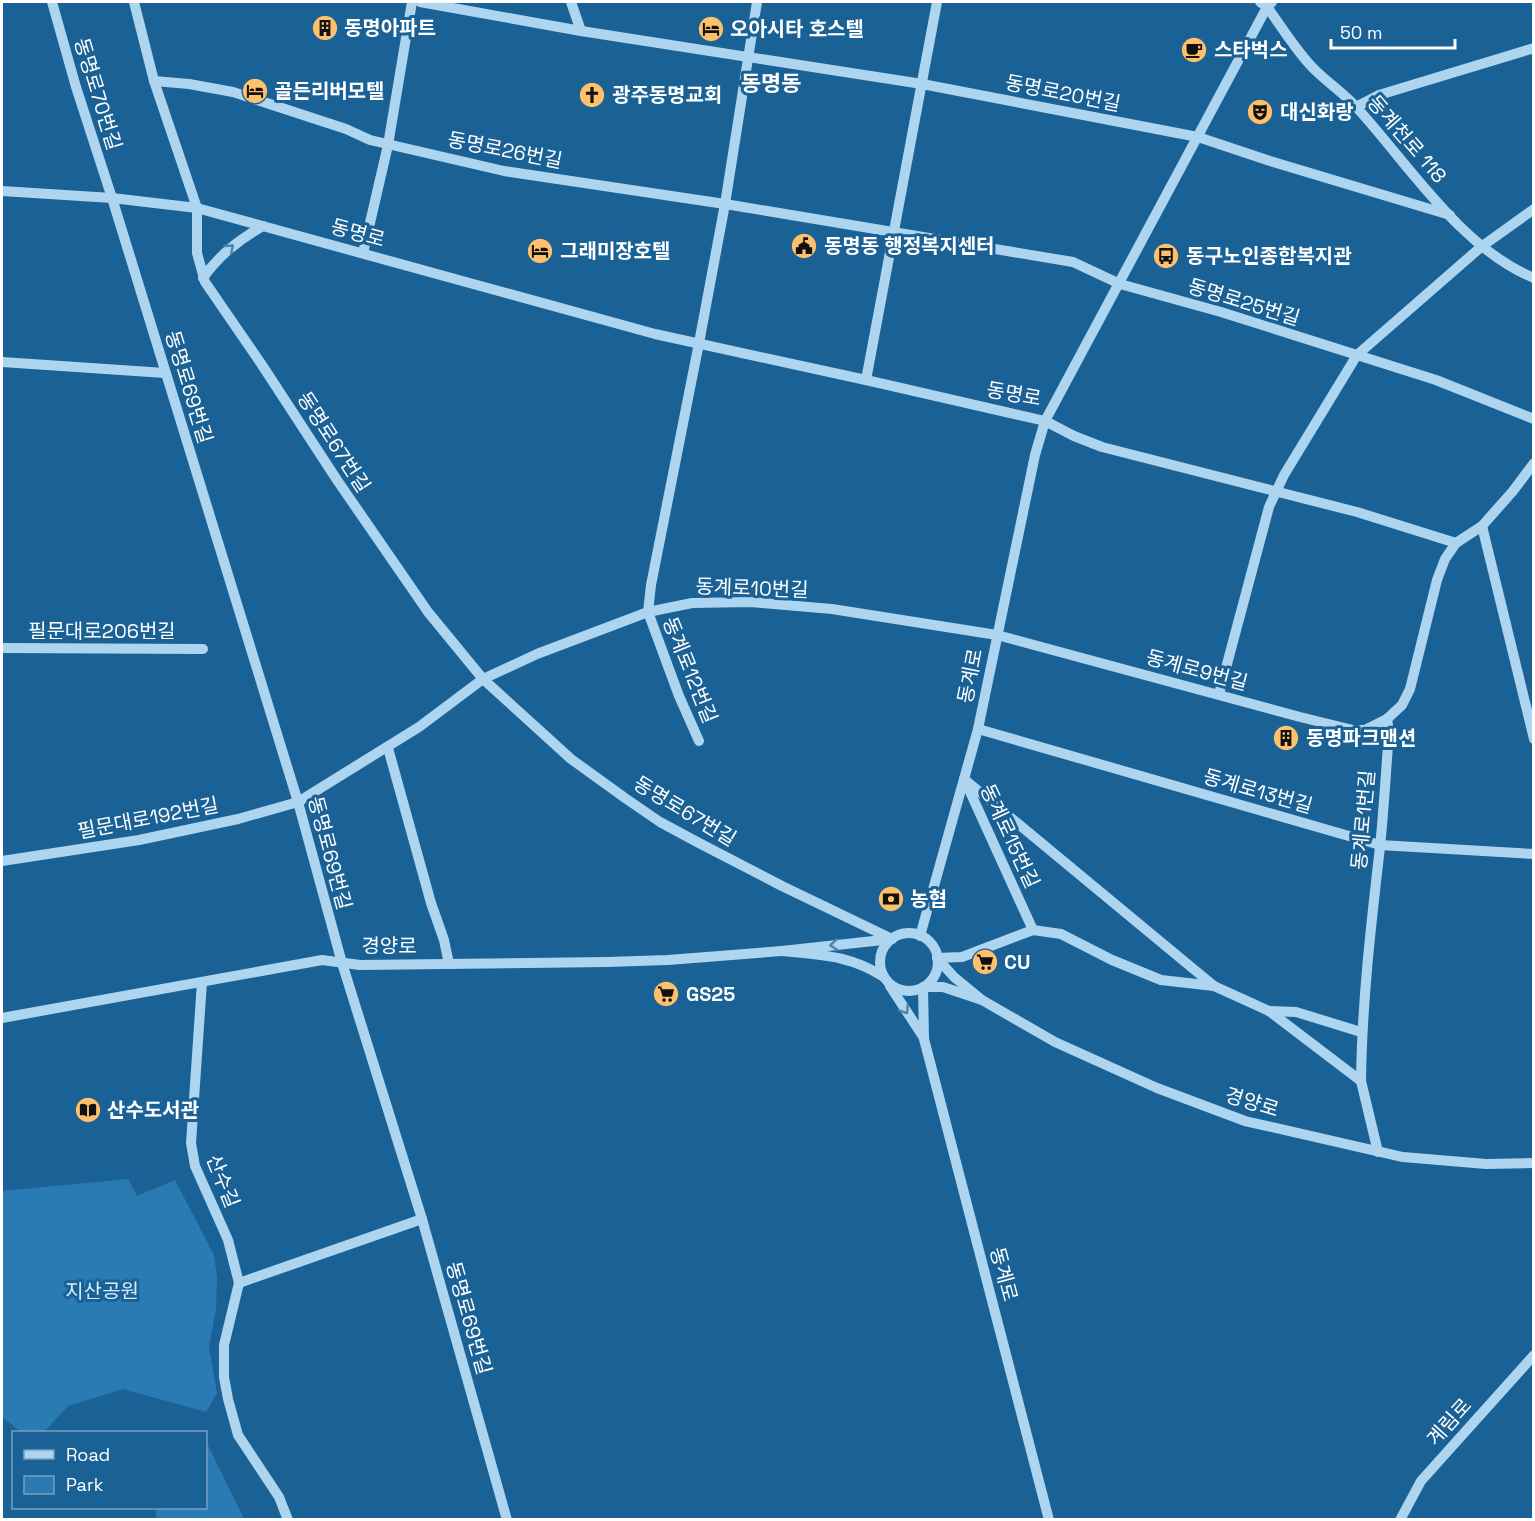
<svg xmlns="http://www.w3.org/2000/svg" width="1535" height="1521" viewBox="0 0 1535 1521" font-family="'Space Grotesk','Noto Sans KR',sans-serif">
	<rect width="100%" height="100%" fill="#1a6196"/>
	<!-- green -->
	<g fill="#2a7bb3">
		<path d="M 128,1179 L 137,1196 L 175,1180 L 214,1255 L 217,1278 L 216,1308 L 209,1348 L 217,1393 L 206,1412 L 123,1389 L 68,1406 L 44,1432 L 21,1432 L 2,1417 L 2,1191 Z"/>
		<path d="M 206,1441 L 244,1519 L 156,1519 L 156,1508 L 206,1508 Z"/>
	</g>
	<g fill="none" stroke-linecap="round" stroke-linejoin="round">
		<!-- minor -->
		<g stroke="#add5f0" stroke-width="10">
			<path d="M 52,2 L 76,87 L 112,198 L 298,802 L 342,963 L 422,1219 L 507,1520"/>
			<path d="M 134,2 L 154,81 L 197,208 L 197,253 L 205,282 L 262,365 L 337,480 L 428,612 L 483,679 L 571,759 L 625,798 L 660,822 L 699,843 L 782,886 L 892,939"/>
			<path d="M 420,2 L 581,31 L 922,84 L 1198,137 L 1270,161 L 1450,215"/>
			<path d="M 571,2 L 581,31"/>
			<path d="M 1260,2 L 1267,7 C 1282,27 1296,51 1314,69 C 1328,83 1345,94 1358,109 C 1409,165 1462,249 1534,278"/>
			<path d="M 154,81 L 189,84 L 233,92 L 346,129 L 370,140 L 504,171 L 725,204 L 1073,262 L 1120,284 L 1221,312 L 1436,380 L 1534,419"/>
			<path d="M 1356,107 L 1379,95 L 1534,48"/>
			<path d="M 2,191 L 112,198 L 197,208 L 655,334 L 866,380 L 1045,421 L 1074,436 L 1102,447 L 1357,512 L 1456,543"/>
			<path d="M 363,253 L 388,145 L 412,2"/>
			<path d="M 203,278 C 219,255 239,240 263,226"/>
			<path d="M 2,362 L 165,373"/>
			<path d="M 866,380 L 937,2"/>
			<path d="M 1482,526 L 1534,739"/>
			<path d="M 2,648 L 203,649"/>
			<path d="M 1219,694 L 1269,507 L 1284,475 L 1357,355 L 1481,247 L 1534,209"/>
			<path d="M 978,729 L 1380,845 L 1534,854"/>
			<path d="M 699,741 L 679,696 L 648,612 L 651,585 L 699,343 L 725,204 L 757,2"/>
			<path d="M 388,748 L 431,903 L 444,940 L 449,964"/>
			<path d="M 964,779 L 1214,986 L 1269,1011 L 1296,1012 L 1361,1032"/>
			<path d="M 966,783 L 1033,930"/>
			<path d="M 2,861 L 139,840 L 238,819 L 298,802 L 419,727 L 483,679 L 537,654 L 648,612 L 692,603 L 751,602 L 832,609 L 997,635 L 1300,717 L 1353,730 L 1365,730 L 1387,719"/>
			<path d="M 1033,930 L 1061,934 L 1112,960 L 1161,980 L 1214,986"/>
			<circle cx="909" cy="962" r="29"/>
			<path d="M 920,936 L 978,729 L 1035,455 L 1045,421 L 1267,7 L 1272,2"/>
			<path d="M 937,958 L 954,977 L 982,1000 L 943,987 L 923,987 L 924,1039 L 1049,1520"/>
			<path d="M 937,958 L 962,957 L 1033,930"/>
			<path d="M 884,977 C 850,955 821,955 782,951 L 892,939"/>
			<path d="M 202,982 L 191,1143 L 195,1166 L 228,1240 L 239,1283 L 224,1345 L 224,1377 L 228,1399 L 238,1435 L 279,1497 L 288,1520"/>
			<path d="M 890,986 L 924,1038"/>
			<path d="M 982,1000 L 1055,1042 L 1157,1088 L 1245,1121 L 1403,1157 L 1486,1164 L 1534,1163"/>
			<path d="M 1269,1011 L 1361,1081 L 1378,1152"/>
			<path d="M 2,1018 L 322,960 L 360,965 L 607,962 L 668,960 L 782,951"/>
			<path d="M 1361,1081 C 1362,1002 1371,925 1380,847 C 1384,808 1386,770 1389,732 L 1387,719 L 1402,705 L 1410,689 L 1437,580 L 1445,559 L 1456,543 L 1482,526 L 1513,491 L 1534,463"/>
			<path d="M 239,1283 L 422,1219"/>
			<path d="M 1400,1520 L 1421,1481 L 1534,1355"/>
		</g>
	</g>
	<!-- one-way arrows -->
	<defs><path id="oneway-chevron" d="M-2-3.5L2.5 0L-2 3.5" fill="none" stroke-width="1.6" stroke-linecap="round" stroke-linejoin="round" transform="scale(1.5)"/></defs>
	<g stroke="#4684b1">
		<use href="#oneway-chevron" transform="translate(230 248) rotate(-41)"/>
		<use href="#oneway-chevron" transform="translate(834 945) rotate(174)"/>
		<use href="#oneway-chevron" transform="translate(905 1010) rotate(57)"/>
	</g>
	<!-- icons -->
	<defs>
		<g id="building-disc" transform="scale(1.35)"><circle r="9.5" fill="#ffc06c" stroke="#1a6196"/><path d="M-4-6H4V6H1V3H-1V6H-4ZM-2.5-4.3h1.7v1.8h-1.7ZM.8-4.3h1.7v1.8H.8ZM-2.5-1h1.7V.8h-1.7ZM.8-1h1.7V.8H.8Z" fill="#111"/></g>
		<g id="hotel-disc" transform="scale(1.35)"><circle r="9.5" fill="#ffc06c" stroke="#1a6196"/><path d="M-6-4.5h1.5V1H6V5H4.5V3h-9V5H-6ZM-4 0a1.8 1.8 0 1 1 3.6 0ZM.5 0V-2.5h3Q6-2.5 6 0Z" fill="#111"/></g>
		<g id="cafe-disc" transform="scale(1.35)"><circle r="9.5" fill="#ffc06c" stroke="#1a6196"/><path d="M-5.5-4.5H6V0H3Q3 3.5 0 3.5H-2.5Q-5.5 3.5-5.5 0ZM3-3.2v2h1.7v-2ZM-6 4.5H4V6H-6Z" fill="#111"/></g>
		<g id="church-disc" transform="scale(1.35)"><circle r="9.5" fill="#ffc06c" stroke="#1a6196"/><path d="M-1.2-6h2.4v3.5h3.3v2.4h-3.3V6h-2.4V-.1h-3.3v-2.4h3.3Z" fill="#111"/></g>
		<g id="theatre-disc" transform="scale(1.35)"><circle r="9.5" fill="#ffc06c" stroke="#1a6196"/><path d="M-5-5.5Q0-4 5-5.5V0Q5 5 0 6Q-5 5-5 0ZM-3.3-2.5H-1v1.5H-3.3ZM1-2.5H3.3v1.5H1ZM-2.8 1Q0 5.5 2.8 1Z" fill="#111"/></g>
		<g id="civic-disc" transform="scale(1.35)"><circle r="9.5" fill="#ffc06c" stroke="#1a6196"/><path d="M-.6-6.5H3V-4.5H.6V-3L4-1V1h2V6H-6V1h2V-1L-.6-3ZM-1.2 2.5V6h2.4V2.5Z" fill="#111"/></g>
		<g id="bus-disc" transform="scale(1.35)"><circle r="9.5" fill="#ffc06c" stroke="#1a6196"/><path d="M-5-6H5V4H4V6H2V4H-2V6H-4V4H-5ZM-3.5-4V0h7V-4ZM-3.5 1.2v1.5H-2V1.2ZM2 1.2v1.5H3.5V1.2Z" fill="#111"/></g>
		<g id="bank-disc" transform="scale(1.35)"><circle r="9.5" fill="#ffc06c" stroke="#1a6196"/><path d="M-6-4H6V4H-6ZM0-2.3a2.3 2.3 0 1 0 0 4.6a2.3 2.3 0 1 0 0-4.6Z" fill="#111"/></g>
		<g id="supermarket-disc" transform="scale(1.35)"><circle r="9.5" fill="#ffc06c" stroke="#1a6196"/><path d="M-6-5.5h2.5l.6 2H6L4.5 2H-2.5L-4.4-4H-6ZM-1.5 3.2a1.3 1.3 0 1 0 .1 0ZM3 3.2a1.3 1.3 0 1 0 .1 0Z" fill="#111"/></g>
		<g id="library-disc" transform="scale(1.35)"><circle r="9.5" fill="#ffc06c" stroke="#1a6196"/><path d="M-6-4Q-3-5.5-.7-3.5V5Q-3 3-6 4ZM6-4Q3-5.5 .7-3.5V5Q3 3 6 4Z" fill="#111"/></g>
	</defs>
	<g fill-rule="evenodd">
		<use href="#building-disc" x="325" y="28"/>
		<use href="#hotel-disc" x="711" y="29"/>
		<use href="#cafe-disc" x="1194" y="50"/>
		<use href="#hotel-disc" x="255" y="91"/>
		<use href="#church-disc" x="592" y="95"/>
		<use href="#theatre-disc" x="1260" y="112"/>
		<use href="#civic-disc" x="804" y="246"/>
		<use href="#hotel-disc" x="540" y="251"/>
		<use href="#bus-disc" x="1166" y="256"/>
		<use href="#building-disc" x="1286" y="738"/>
		<use href="#bank-disc" x="891" y="899"/>
		<use href="#supermarket-disc" x="985" y="962"/>
		<use href="#supermarket-disc" x="666" y="994"/>
		<use href="#library-disc" x="88" y="1110"/>
	</g>
	<g text-anchor="middle" dominant-baseline="central" stroke-width="6" stroke-linejoin="round" paint-order="stroke">
		<!-- poi labels -->
		<g font-size="20" font-weight="bold" fill="#fff" stroke="#1a6196" text-anchor="start">
			<text x="344" y="28">동명아파트</text>
			<text x="730" y="29">오아시타 호스텔</text>
			<text x="1214" y="50">스타벅스</text>
			<text x="274" y="91">골든리버모텔</text>
			<text x="612" y="95">광주동명교회</text>
			<text x="1280" y="112">대신화랑</text>
			<text x="824" y="246">동명동 행정복지센터</text>
			<text x="560" y="251">그래미장호텔</text>
			<text x="1186" y="256">동구노인종합복지관</text>
			<text x="1306" y="738">동명파크맨션</text>
			<text x="910" y="899">농협</text>
			<text x="1004" y="962">CU</text>
			<text x="686" y="994">GS25</text>
			<text x="107" y="1110">산수도서관</text>
		</g>
		<!-- street labels -->
		<g font-size="20" fill="#fff" stroke="#1a6196">
			<text transform="translate(1063 93) rotate(11)">동명로20번길</text>
			<text transform="translate(98 94) rotate(73)">동명로70번길</text>
			<text transform="translate(1407 139) rotate(49)">동계천로 118</text>
			<text transform="translate(505 150) rotate(11)">동명로26번길</text>
			<text transform="translate(358 233) rotate(15)">동명로</text>
			<text transform="translate(1244 302) rotate(17)">동명로25번길</text>
			<text transform="translate(189 387) rotate(73)">동명로69번길</text>
			<text transform="translate(1014 394) rotate(10)">동명로</text>
			<text transform="translate(334 442) rotate(57)">동명로67번길</text>
			<text transform="translate(752 588) rotate(2)">동계로10번길</text>
			<text x="102" y="631">필문대로206번길</text>
			<text transform="translate(690 670) rotate(68)">동계로12번길</text>
			<text transform="translate(1197 670) rotate(15)">동계로9번길</text>
			<text transform="translate(970 676) rotate(-79)">동계로</text>
			<text transform="translate(1258 791) rotate(16)">동계로13번길</text>
			<text transform="translate(685 811) rotate(31)">동명로67번길</text>
			<text transform="translate(148 818) rotate(-11)">필문대로192번길</text>
			<text transform="translate(1363 820) rotate(-85)">동계로1번길</text>
			<text transform="translate(1010 836) rotate(65)">동계로15번길</text>
			<text transform="translate(330 853) rotate(75)">동명로69번길</text>
			<text x="389" y="946">경양로</text>
			<text transform="translate(1252 1102) rotate(17)">경양로</text>
			<text transform="translate(223 1181) rotate(68)">산수길</text>
			<text transform="translate(1004 1274) rotate(75)">동계로</text>
			<text transform="translate(469 1318) rotate(74)">동명로69번길</text>
			<text transform="translate(1449 1422) rotate(-48)">계림로</text>
		</g>
		<!-- park labels -->
		<g font-size="20" fill="#d4ebfb" stroke="#1a6196">
			<text x="102" y="1291">지산공원</text>
		</g>
		<!-- quarter labels -->
		<g font-size="22" font-weight="bold" fill="#fff" stroke="#1a6196">
			<text x="771" y="83">동명동</text>
		</g>
	</g>
	<!-- border -->
	<rect width="1535" height="1521" fill="none" stroke="#ffffff" stroke-width="6"/>
	<!-- legend -->
	<rect x="12" y="1431" width="195" height="78" fill="#1a6196" stroke="#76a0c0" stroke-width="1.5"/>
	<rect x="24" y="1450" width="30" height="9" fill="#add5f0" stroke="#76a0c0" stroke-width="1.5"/>
	<text x="66" y="1461" font-size="18" fill="#ffffff">Road</text>
	<rect x="24" y="1476" width="30" height="18" fill="#2a7bb3" stroke="#76a0c0" stroke-width="1.5"/>
	<text x="66" y="1491" font-size="18" fill="#ffffff">Park</text>
	<!-- scale -->
	<path d="M1331 39v9h124v-9" fill="none" stroke="#ffffff" stroke-width="3"/>
	<text x="1340" y="39" font-size="18" fill="#ffffff" stroke="#1a6196" stroke-width="4.5" paint-order="stroke">50 m</text>
</svg>
